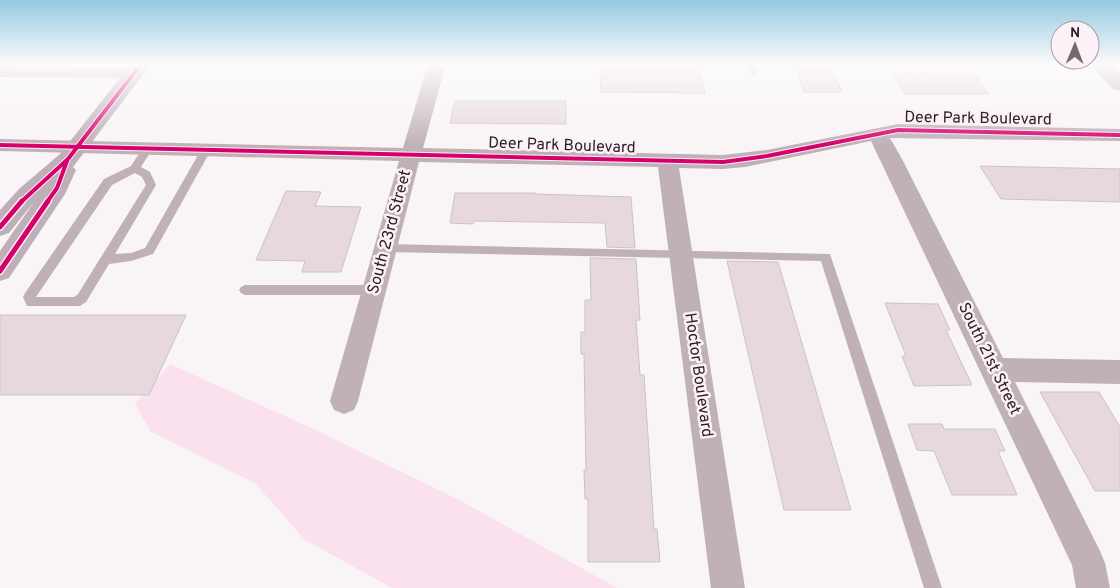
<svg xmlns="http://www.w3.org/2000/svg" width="1120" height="588" viewBox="0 0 1120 588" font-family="Overpass,sans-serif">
	<rect width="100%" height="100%" fill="#f9f4f6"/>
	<!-- green -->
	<path fill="#fbe1ee" d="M 170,364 L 316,430 L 463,502 L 617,588 L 392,588 L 305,540 L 255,483 L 151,432 L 135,404 Z"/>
	<!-- building -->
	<g fill="#e7d8e0" stroke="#cac3c6">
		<path d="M 600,64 L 699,64 L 705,93 L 601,92 Z"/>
		<path d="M 798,64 L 826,64 L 829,70 L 832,70 L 842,92 L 804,92 L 796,69 L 800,70 Z"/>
		<path d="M 893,73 L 974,74 L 989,94 L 905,94 Z"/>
		<path d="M 455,101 L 566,101 L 566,124 L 450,123 Z"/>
		<path d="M 980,166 L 1120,169 L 1120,202 L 1001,199 Z"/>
		<path d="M 286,191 L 321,192 L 315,206 L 361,207 L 341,272 L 302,272 L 305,261 L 256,260 Z"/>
		<path d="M 455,193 L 535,193 L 535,194 L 631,197 L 635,248 L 607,247 L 605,223 L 474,221 L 473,224 L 450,223 Z"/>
		<path d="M 590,258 L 636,259 L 640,320 L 636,320 L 640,375 L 644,375 L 654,529 L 657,529 L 660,562 L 588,562 L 588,499 L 585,499 L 584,470 L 586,470 L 584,354 L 581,354 L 581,332 L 585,332 L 585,300 L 591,300 Z"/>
		<path d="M 727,261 L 778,262 L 851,510 L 784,510 Z"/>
		<path d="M 885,303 L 938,304 L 950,330 L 946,330 L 972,385 L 914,386 L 902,356 L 906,356 Z"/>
		<path d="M 0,315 L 186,315 L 149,395 L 0,395 Z"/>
		<path d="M 1040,392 L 1099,392 L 1120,427 L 1120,491 L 1095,491 Z"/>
		<path d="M 908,424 L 942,424 L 944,429 L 995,429 L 1005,451 L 998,451 L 1017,495 L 952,495 L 934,451 L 917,450 Z"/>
	</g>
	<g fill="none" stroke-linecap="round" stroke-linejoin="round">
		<!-- lane -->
		<g fill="#c0b1b9" fill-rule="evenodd">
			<path d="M 0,64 L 7,64 L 0,70 Z"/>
			<path d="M 747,64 L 755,64 L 758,73 L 757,75 L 751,75 Z"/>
			<path d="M 148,145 L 153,148 L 141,167 L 150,172 L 156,185 L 115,254 L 131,253 L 145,248 L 202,148 L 206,147 L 211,150 L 153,254 L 131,261 L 109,264 L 86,302 L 80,306 L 27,306 L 23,297 L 25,293 L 104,179 L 131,166 L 144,146 ZM 135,173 L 142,177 L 146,185 L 78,294 L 74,297 L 36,297 L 112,185 Z"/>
			<path d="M 386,244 L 830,254 L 942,588 L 924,588 L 821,261 L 386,252 L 380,248 Z"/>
			<path d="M 245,285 L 374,285 L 378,287 L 380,290 L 378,293 L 374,295 L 245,295 L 241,293 L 239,290 L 241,287 Z"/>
		</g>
		<!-- street -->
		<g fill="#c0b1b9" fill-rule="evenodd">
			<path d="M 428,64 L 446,64 L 423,148 L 723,155 L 767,150 L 898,124 L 1120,129 L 1120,141 L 890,138 L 902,159 L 1003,358 L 1120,360 L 1120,384 L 1015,382 L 1100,551 L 1105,563 L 1110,588 L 1076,588 L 1072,565 L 871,141 L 745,167 L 723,169 L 679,168 L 745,588 L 711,588 L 658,167 L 419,162 L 358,401 L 354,410 L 344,414 L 334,410 L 330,401 L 399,161 L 0,151 L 0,139 L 403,148 Z"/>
			<path d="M 0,67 L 134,68 L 140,69 L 143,73 L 140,77 L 134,78 L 0,77 Z"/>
		</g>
		<!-- secondary -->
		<g fill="#bfafb8" fill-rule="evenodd">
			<path d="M 131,64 L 151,64 L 73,167 L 76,170 L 65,194 L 9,278 L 0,281 L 0,251 L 34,202 L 9,233 L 0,236 L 0,210 L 19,189 L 60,154 Z"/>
			<path d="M 1090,64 L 1111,64 L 1120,73 L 1120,91 L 1113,89 Z"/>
		</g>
		<!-- cycleway-far1 casing -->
		<g stroke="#fcf1f6" stroke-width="6">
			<g id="cycleway-far1">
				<path d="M 0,145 L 723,162 L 767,156 L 898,130 L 1120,135"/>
				<path d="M 21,202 L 68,159 L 141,64"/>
				<path d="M 47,202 L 57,188 L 67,161"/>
			</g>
		</g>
		<!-- cycleway casing -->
		<g stroke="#fcf1f6" stroke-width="8">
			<g id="cycleway">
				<path d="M 0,227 L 22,201"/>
				<path d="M 0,271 L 48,201"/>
			</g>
		</g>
		<!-- cycleway-far1 -->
		<use href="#cycleway-far1" stroke="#d6006c" stroke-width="4"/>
		<!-- cycleway -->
		<use href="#cycleway" stroke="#d6006c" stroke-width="5"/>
	</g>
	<!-- sky -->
	<linearGradient id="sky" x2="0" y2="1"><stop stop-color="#94cae1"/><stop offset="0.44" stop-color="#fcfafb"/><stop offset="1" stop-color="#fcfafb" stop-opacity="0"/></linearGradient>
	<rect width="1120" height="146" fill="url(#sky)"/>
	<g text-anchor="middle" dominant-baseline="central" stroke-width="5" stroke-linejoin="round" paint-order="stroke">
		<!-- street labels -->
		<g font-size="16" fill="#2b2227" stroke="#fcf1f6">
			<text transform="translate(978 119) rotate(1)">Deer Park Boulevard</text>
			<text transform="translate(562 146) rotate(2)">Deer Park Boulevard</text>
			<text transform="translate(390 232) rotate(-75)">South 23rd Street</text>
			<text transform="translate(989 359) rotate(64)">South 21st Street</text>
			<text transform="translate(698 375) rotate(82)">Hoctor Boulevard</text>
		</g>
	</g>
	<!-- north arrow -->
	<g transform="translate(1075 45) rotate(1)"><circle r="24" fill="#fcf1f6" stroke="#a89ea3"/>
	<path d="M0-4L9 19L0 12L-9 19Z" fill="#736c6f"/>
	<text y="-8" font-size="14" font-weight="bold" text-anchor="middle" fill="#2b2227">N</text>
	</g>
</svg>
